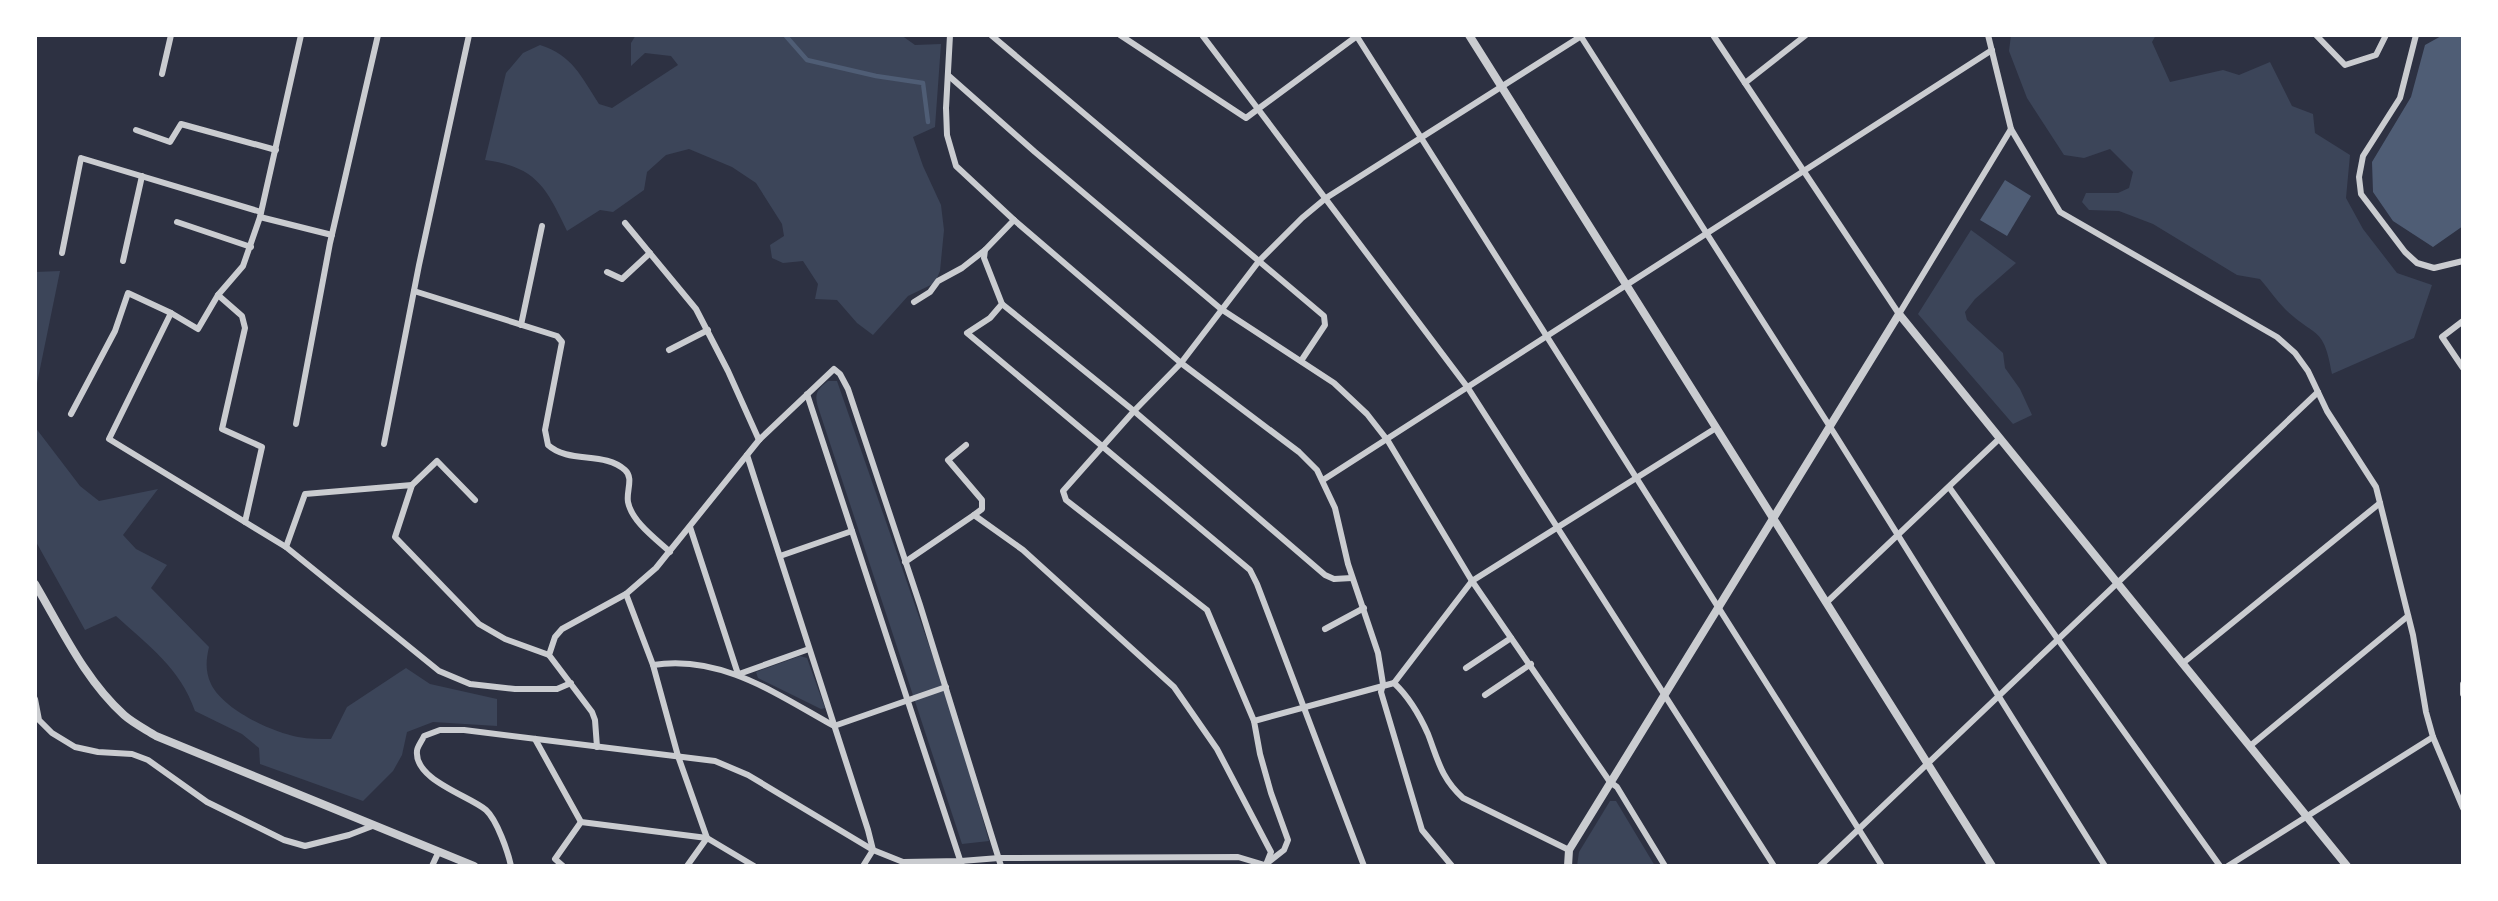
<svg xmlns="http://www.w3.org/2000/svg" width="2498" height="901" viewBox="0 0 2498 901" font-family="'Space Grotesk',sans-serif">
	<rect width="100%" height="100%" fill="#2d3142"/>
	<!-- green -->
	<g fill="#3c4559">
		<path d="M 636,35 L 901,35 L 915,45 L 941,44 L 935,127 L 913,137 L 923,166 L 941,205 L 944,230 L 940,271 L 935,283 L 908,296 L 873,335 L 857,323 L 837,300 L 815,299 L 818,284 L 803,261 L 783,263 L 772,258 L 770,245 L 784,236 L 782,224 L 756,183 L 732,167 L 689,149 L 666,155 L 647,172 L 644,190 L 613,212 L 600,210 L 567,231 C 546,187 536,167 485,160 L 506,73 L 523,53 L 540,45 C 572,55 581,76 599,104 L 612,108 L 678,65 L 671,56 L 645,53 L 631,66 L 631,43 Z"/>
		<path d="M 2011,35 L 2156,35 L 2152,42 L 2170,82 L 2223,70 L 2239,75 L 2270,62 L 2292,106 L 2313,114 L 2315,133 L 2350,155 L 2346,198 L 2363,229 L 2397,273 L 2432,285 L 2414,338 L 2332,374 C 2324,325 2315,338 2285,309 C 2276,300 2269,289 2260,279 L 2237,275 L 2153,224 L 2119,211 L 2089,210 L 2082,202 L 2086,193 L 2118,193 L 2129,188 L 2133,172 L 2110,149 L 2084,158 L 2064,155 L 2027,98 L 2009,51 Z"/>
		<path d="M 1971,230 L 2016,263 L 1975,299 L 1965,312 L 1967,320 L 2003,353 L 2005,368 L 2020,389 L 2032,415 L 2013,424 L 1918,314 Z"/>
		<path d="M 60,271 L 35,393 L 35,272 Z"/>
		<path d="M 828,381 L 837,381 L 950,706 L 989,841 L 962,844 L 818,407 C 814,393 817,390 828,381 Z"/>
		<path d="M 35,427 L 80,486 L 99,501 L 158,489 L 123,535 L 136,549 L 167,565 L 151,588 L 209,647 C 206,660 205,671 211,684 C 223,709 271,732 298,737 C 309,739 320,739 331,739 L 347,707 L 406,668 L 430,684 L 497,699 L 497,726 L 433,722 L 407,732 L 402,755 L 393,771 L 363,801 L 260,764 L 259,748 L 242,734 L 195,711 C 180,668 149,646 116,616 L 85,630 L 35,540 Z"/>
		<path d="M 800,656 L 807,658 L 825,708 L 821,709 L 758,678 L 756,672 Z"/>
		<path d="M 1610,801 L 1616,801 L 1655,866 L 1577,866 L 1579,852 Z"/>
	</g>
	<!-- water -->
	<g fill="#4f5d75">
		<path d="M 2443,35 L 2461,35 L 2463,38 L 2463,226 L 2433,247 L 2393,221 L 2373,192 L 2372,162 L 2411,97 L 2425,45 Z"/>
		<path d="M 2005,180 L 2031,196 L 2007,236 L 1980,220 Z"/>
	</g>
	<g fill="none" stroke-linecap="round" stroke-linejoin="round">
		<!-- stream -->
		<path stroke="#4f5d75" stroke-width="4.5" d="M 785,35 L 807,60 L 876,76 L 923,83 L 928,122"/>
		<!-- minor -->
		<g stroke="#caccd0" stroke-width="6">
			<path d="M 301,35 L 260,217 L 243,266 L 218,295 L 242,316 L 245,328 L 222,429 L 262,447 L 245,522 L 286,547 L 439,671 L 470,684 L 515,689 L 557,689 L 571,683"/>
			<path d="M 950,35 L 946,108 L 947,135 L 956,166 L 1014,220 L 1181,363 L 1299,452 L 1317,470 L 1335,508 L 1348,564 L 1378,653 L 1383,684 L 1381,692 L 1422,830 L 1452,866"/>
			<path d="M 991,35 L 1324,316 L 1325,325 L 1301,361"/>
			<path d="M 1120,35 L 1246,118 L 1258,109 L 1468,388 L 1774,866"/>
			<path d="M 1202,35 L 1258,109 L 1357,36"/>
			<path d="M 1356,35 L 1882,866"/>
			<path d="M 1580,35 L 1834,433 L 2105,866"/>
			<path d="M 1713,35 L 1899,314 L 2011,129"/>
			<path d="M 1988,35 L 2011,129 L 2060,212 L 2277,337 L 2295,353 L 2308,371 L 2327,411 L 2376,487 L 2413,635 L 2426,712 L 2433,737 L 2463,808"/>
			<path d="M 2316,35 L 2345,65 L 2376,55 L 2386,35"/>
			<path d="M 2416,35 L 2400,98 L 2363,156 L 2359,177 L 2361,194 L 2405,252 L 2417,263 L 2434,268 L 2463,261"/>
			<path d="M 162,74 L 171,35"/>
			<path d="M 949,76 L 1035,152 L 1221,309 L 1334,383 L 1367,414 L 1388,441 L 1472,581 L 1610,782 L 1617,787 L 1665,866"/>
			<path d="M 1745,83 L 1806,35"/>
			<path d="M 136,130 L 170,142 L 181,124 L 276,150"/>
			<path d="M 260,217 L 332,235"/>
			<path d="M 1014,220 L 985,250 L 984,258 L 1002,304 L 990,318 L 967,333 L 1250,570 L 1257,584 L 1364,866"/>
			<path d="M 177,222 L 251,247"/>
			<path d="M 625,223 L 696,309 L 728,371 L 759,440"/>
			<path d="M 62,253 L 81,158 L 261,212"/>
			<path d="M 123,261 L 142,176"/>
			<path d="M 607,272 L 622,279 L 650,253"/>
			<path d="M 414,291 L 557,336 L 562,342 L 545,430 L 548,445 C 569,464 604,451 625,470 C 634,478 626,491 628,502 C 632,522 656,539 670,552"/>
			<path d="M 914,302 L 930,292 L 938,281 L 962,268 L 985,250"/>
			<path d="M 1002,304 L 1134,411 L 1325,575 L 1334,579 L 1352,578"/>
			<path d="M 171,313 L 198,329 L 218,295"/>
			<path d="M 2463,321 L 2442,337 L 2463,368"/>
			<path d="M 521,325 L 542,226"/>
			<path d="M 669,350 L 708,330"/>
			<path d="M 807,394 L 962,866"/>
			<path d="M 71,414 L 115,331 L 128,293 L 171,313 L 109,439 L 245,522"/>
			<path d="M 296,424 L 330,243 L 378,35"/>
			<path d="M 384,444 L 419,265 L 469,35"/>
			<path d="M 966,445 L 948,460 L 982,500 L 982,509 L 974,515"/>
			<path d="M 747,455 L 868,830 L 873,850 L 863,866"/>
			<path d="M 1323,480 L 1992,50"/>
			<path d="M 412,485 L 437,461 L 475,500"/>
			<path d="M 1949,487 L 2220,866"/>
			<path d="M 690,527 L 738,674"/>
			<path d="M 286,547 L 305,494 L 412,485 L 395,537 L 479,624 L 505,639 L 549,655"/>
			<path d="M 780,556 L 852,531"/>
			<path d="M 905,562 L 974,515 L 1023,550 L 1174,687 L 1217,749 L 1271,852 L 1267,862"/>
			<path d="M 626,594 L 653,665 C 721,654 778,695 834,726 L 946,687"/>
			<path d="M 1826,603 L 2000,438"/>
			<path d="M 1325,629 L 1364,608"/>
			<path d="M 2183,663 L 2380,503"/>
			<path d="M 653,665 L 678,756 L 707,838 L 687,866"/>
			<path d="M 1466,668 L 1511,638"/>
			<path d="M 739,674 L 809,649"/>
			<path d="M 1394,683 L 1472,581 L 1716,428"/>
			<path d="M 2463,684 L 2463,694"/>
			<path d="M 1485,695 L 1531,664"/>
			<path d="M 35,699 L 39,720 L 52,733 L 75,747 L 98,752 L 132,754 L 148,760 L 207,802 L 284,840 L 305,846 L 349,835 L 375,825"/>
			<path d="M 1254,721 L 1207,610 L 1066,500 L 1063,491 L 1134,411 L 1181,363 L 1259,261 L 1302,218 L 1326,198 L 1583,35"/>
			<path d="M 535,739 L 581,822 L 707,838 L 754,866"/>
			<path d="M 2250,746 L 2408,616"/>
			<path d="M 597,747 L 595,720 L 592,712 L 549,655 L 555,637 L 562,629 L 626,594 L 656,568 L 759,440 L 834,369 L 840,374 L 848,389 L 920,605 L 1001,866"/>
			<path d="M 1266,864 L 1284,850 L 1288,840 L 1271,793 L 1260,754 L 1254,721 L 1394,683 C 1408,696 1420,716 1428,734 C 1438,760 1441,778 1463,798 L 1569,850"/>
			<path d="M 432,866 L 439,851"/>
			<path d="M 511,866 C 508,852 497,820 486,810 C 470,796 414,780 417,751 C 417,747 422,741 424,736 L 440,730 L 464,730 L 715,761 L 748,775 L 873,850 L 903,862 L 961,861 L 999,858 L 1238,857 L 1268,866"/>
			<path d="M 563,866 L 555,859 L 581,822"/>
			<path d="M 1820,866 L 2318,392"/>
			<path d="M 2228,866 L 2433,737"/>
		</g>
		<!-- tertiary -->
		<g stroke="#caccd0" stroke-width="8">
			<path d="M 1469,35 L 1992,866"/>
			<path d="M 35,584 C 61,628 85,680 124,715 C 133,723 145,729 156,736 L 474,866"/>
			<path d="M 1568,866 L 1569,850 L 1899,314 L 2347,866"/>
		</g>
	</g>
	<!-- border -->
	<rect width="2498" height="901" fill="none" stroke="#ffffff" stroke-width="74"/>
</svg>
